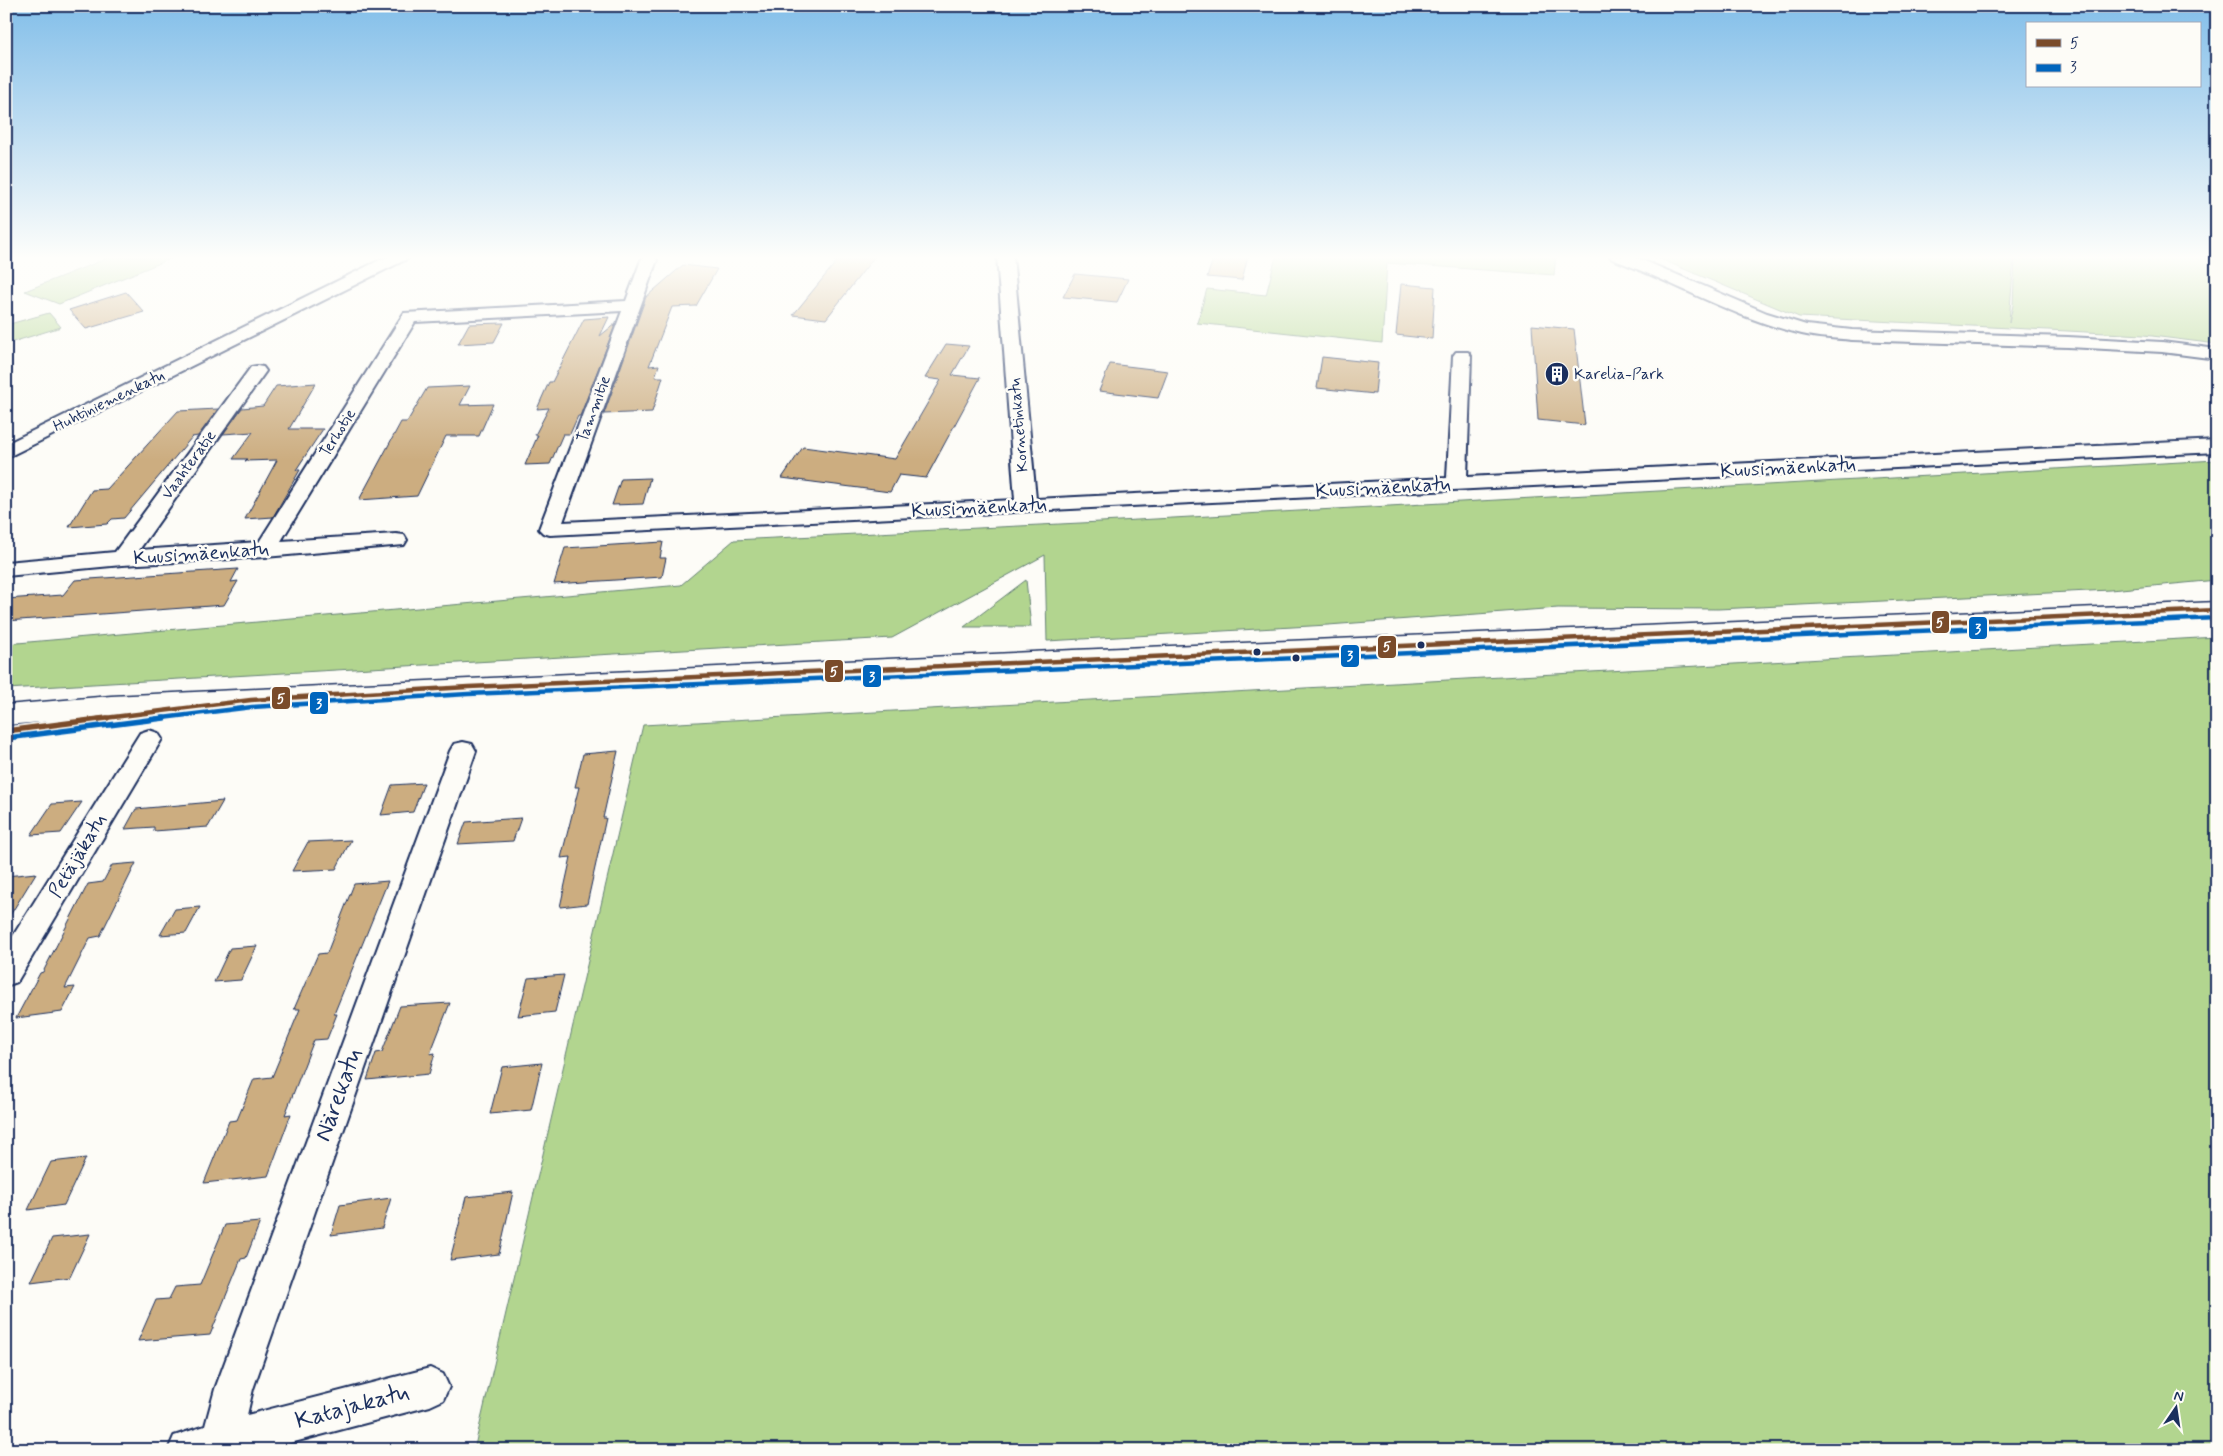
<svg xmlns="http://www.w3.org/2000/svg" width="2223" height="1456" viewBox="0 0 2223 1456" font-family="Mynerve,sans-serif">
	<rect width="100%" height="100%" fill="#fdfcf7"/>
	<filter id="ink" filterUnits="userSpaceOnUse"><feTurbulence type="fractalNoise" baseFrequency=".02" numOctaves="2"/><feDisplacementMap in="SourceGraphic" scale="10" xChannelSelector="R" yChannelSelector="G"/><feConvolveMatrix kernelMatrix="1 2 1 2 8 2 1 2 1" color-interpolation-filters="sRGB"/></filter>
	<g filter="url(#ink)">
		<!-- green -->
		<g fill="#b2d58f" stroke="#668276">
			<path d="M 113,256 L 172,258 L 59,304 L 25,291 Z"/>
			<path d="M 1276,256 L 1556,256 L 1554,275 L 1387,263 L 1382,343 L 1197,323 L 1207,289 L 1266,295 Z"/>
			<path d="M 1653,256 L 2014,256 L 2009,323 L 2013,305 L 2015,256 L 2217,256 L 2217,344 L 2144,335 L 1799,317 Z"/>
			<path d="M 49,313 L 61,327 L 6,344 L 6,325 Z"/>
			<path d="M 2217,460 L 2217,580 L 2110,590 L 1718,609 L 1558,608 L 1328,625 L 1047,641 L 1045,555 L 892,638 L 6,689 L 6,644 L 681,585 L 734,540 L 1101,522 Z"/>
			<path d="M 1026,580 L 1031,627 L 964,627 Z"/>
			<path d="M 2217,637 L 2217,1450 L 474,1450 L 643,725 Z"/>
		</g>
		<!-- building -->
		<g fill="#ccad80" stroke="#1b2f5e">
			<path d="M 841,256 L 875,256 L 826,319 L 793,315 Z"/>
			<path d="M 1214,256 L 1248,256 L 1242,280 L 1207,277 Z"/>
			<path d="M 683,265 L 717,269 L 696,306 L 672,307 L 649,366 L 659,365 L 655,377 L 663,377 L 652,412 L 604,414 L 646,297 Z"/>
			<path d="M 1075,274 L 1128,279 L 1117,302 L 1063,297 Z"/>
			<path d="M 1401,284 L 1435,287 L 1432,339 L 1396,335 Z"/>
			<path d="M 126,292 L 144,312 L 86,329 L 69,310 Z"/>
			<path d="M 609,317 L 600,336 L 616,323 L 580,416 L 578,416 L 570,434 L 563,434 L 550,464 L 525,465 L 538,435 L 535,435 L 549,408 L 537,409 L 549,382 L 552,382 L 584,319 Z"/>
			<path d="M 504,323 L 494,342 L 458,344 L 469,324 Z"/>
			<path d="M 1532,325 L 1574,329 L 1585,425 L 1538,420 Z"/>
			<path d="M 946,344 L 969,346 L 952,375 L 980,378 L 926,478 L 899,475 L 890,492 L 782,478 L 803,447 L 895,459 L 941,380 L 925,378 Z"/>
			<path d="M 1322,357 L 1378,363 L 1375,394 L 1317,388 Z"/>
			<path d="M 1110,364 L 1168,371 L 1158,398 L 1099,391 Z"/>
			<path d="M 316,383 L 289,429 L 323,429 L 296,470 L 300,470 L 273,517 L 245,519 L 277,460 L 245,461 L 247,459 L 233,459 L 253,432 L 223,434 L 242,408 L 263,406 L 276,386 Z"/>
			<path d="M 470,386 L 460,405 L 493,404 L 479,436 L 446,436 L 417,496 L 359,500 L 401,422 L 407,422 L 427,388 Z"/>
			<path d="M 218,409 L 198,436 L 192,437 L 124,518 L 112,519 L 107,524 L 69,527 L 92,490 L 107,489 L 178,411 Z"/>
			<path d="M 650,478 L 643,504 L 612,505 L 621,479 Z"/>
			<path d="M 663,542 L 660,558 L 666,558 L 662,577 L 554,584 L 565,548 Z"/>
			<path d="M 238,569 L 231,582 L 238,581 L 224,605 L 6,621 L 6,599 L 63,595 L 75,580 Z"/>
			<path d="M 618,751 L 603,818 L 606,818 L 587,904 L 560,907 L 571,857 L 561,858 L 579,787 L 575,787 L 583,754 Z"/>
			<path d="M 424,783 L 413,812 L 381,815 L 392,785 Z"/>
			<path d="M 223,801 L 208,827 L 154,831 L 154,827 L 125,829 L 136,809 Z"/>
			<path d="M 82,802 L 61,833 L 31,835 L 52,804 Z"/>
			<path d="M 521,818 L 513,841 L 458,844 L 466,822 Z"/>
			<path d="M 351,840 L 336,869 L 292,871 L 308,842 Z"/>
			<path d="M 136,863 L 100,936 L 90,938 L 65,988 L 75,987 L 62,1012 L 16,1018 L 40,973 L 43,972 L 88,884 L 103,882 L 112,865 Z"/>
			<path d="M 36,873 L 6,922 L 6,876 Z"/>
			<path d="M 388,881 L 334,1014 L 337,1014 L 327,1039 L 314,1040 L 285,1115 L 291,1114 L 268,1176 L 204,1183 L 229,1121 L 237,1120 L 254,1079 L 272,1077 L 300,1009 L 294,1009 L 318,954 L 327,953 L 354,884 Z"/>
			<path d="M 200,907 L 186,933 L 160,935 L 175,909 Z"/>
			<path d="M 257,946 L 241,980 L 214,982 L 230,948 Z"/>
			<path d="M 564,975 L 555,1012 L 518,1016 L 528,978 Z"/>
			<path d="M 450,1003 L 430,1054 L 435,1053 L 429,1074 L 367,1080 L 376,1053 L 382,1052 L 400,1006 Z"/>
			<path d="M 542,1063 L 531,1110 L 490,1114 L 502,1067 Z"/>
			<path d="M 86,1158 L 64,1205 L 28,1210 L 51,1162 Z"/>
			<path d="M 513,1192 L 499,1254 L 450,1260 L 466,1197 Z"/>
			<path d="M 391,1198 L 382,1228 L 331,1235 L 340,1205 Z"/>
			<path d="M 260,1222 L 246,1258 L 241,1259 L 210,1335 L 138,1341 L 156,1300 L 169,1299 L 175,1287 L 200,1285 L 225,1225 Z"/>
			<path d="M 90,1234 L 70,1277 L 31,1282 L 52,1238 Z"/>
		</g>
		<g fill="none" stroke-linecap="round" stroke-linejoin="round">
			<!-- minor casing -->
			<g stroke="#1b2f5e" stroke-width="4">
				<g id="minor">
					<path d="M 388,256 L 409,256 L 407,259 L 6,458 L 6,444 Z"/>
					<path d="M 645,256 L 655,257 L 657,260 L 563,522 L 1015,500 L 997,256 L 1013,256 L 1036,499 L 1447,478 L 1453,356 L 1456,352 L 1468,352 L 1471,356 L 1467,477 L 2217,440 L 2217,452 L 550,535 L 543,533 L 539,529 L 622,311 L 415,322 L 281,541 L 396,534 L 404,535 L 407,540 L 404,545 L 265,557 L 122,565 L 6,576 L 6,562 L 115,552 L 251,367 L 257,366 L 263,367 L 266,371 L 139,550 L 259,542 L 404,313 L 626,301 L 641,260 Z"/>
					<path d="M 1610,256 L 1633,256 L 1767,313 L 1806,325 L 1852,330 L 2068,337 L 2162,342 L 2217,349 L 2217,359 L 2162,352 L 2068,347 L 1852,340 C 1836,338 1818,338 1802,334 C 1736,319 1676,283 1612,259 Z"/>
					<path d="M 149,730 L 158,733 L 162,739 L 17,982 L 6,986 L 6,947 L 140,733 Z"/>
					<path d="M 463,742 L 472,744 L 476,751 L 253,1389 L 247,1415 L 430,1368 L 443,1374 L 449,1387 L 443,1400 L 430,1406 L 264,1450 L 168,1450 L 174,1436 L 205,1426 L 215,1389 L 450,751 L 454,744 Z"/>
				</g>
			</g>
			<!-- major casing -->
			<g stroke="#1b2f5e" stroke-width="3">
				<path id="major" d="M 2217,602 L 2217,618 L 468,696 L 111,716 L 6,725 L 6,705 L 111,696 L 1074,650 Z"/>
			</g>
			<!-- minor -->
			<use href="#minor" fill="#fdfcf7" fill-rule="evenodd"/>
			<!-- major -->
			<use href="#major" fill="#fdfcf7" fill-rule="evenodd"/>
			<!-- bus-1-far1 casing -->
			<g stroke="#fdfcf7" stroke-width="8">
				<path id="bus-1-far1" d="M 97,719 L 251,700 L 468,687 L 2217,610"/>
			</g>
			<!-- bus-1 casing -->
			<g stroke="#fdfcf7" stroke-width="9">
				<path id="bus-1" d="M 6,731 L 107,718"/>
			</g>
			<!-- bus-2-far1 casing -->
			<g stroke="#fdfcf7" stroke-width="8">
				<path id="bus-2-far1" d="M 154,719 L 252,707 L 468,694 L 2217,618"/>
			</g>
			<!-- bus-2 casing -->
			<g stroke="#fdfcf7" stroke-width="9">
				<path id="bus-2" d="M 7,738 L 164,718"/>
			</g>
			<!-- bus-1-far1 -->
			<use href="#bus-1-far1" stroke="#7a4b2a" stroke-width="4.5"/>
			<!-- bus-1 -->
			<use href="#bus-1" stroke="#7a4b2a" stroke-width="5.5"/>
			<!-- bus-2-far1 -->
			<use href="#bus-2-far1" stroke="#0065bd" stroke-width="4.5"/>
			<!-- bus-2 -->
			<use href="#bus-2" stroke="#0065bd" stroke-width="5.5"/>
		</g>
	</g>
	<!-- sky -->
	<linearGradient id="sky" x2="0" y2="1"><stop stop-color="#82bee9"/><stop offset="0.56" stop-color="#fefefb"/><stop offset="1" stop-color="#fefefb" stop-opacity="0"/></linearGradient>
	<rect width="2223" height="460" fill="url(#sky)"/>
	<!-- icons -->
	<defs>
		<g id="building-disc" transform="scale(1.25)"><circle r="9.5" fill="#1b2f5e" stroke="#fdfcf7"/><path d="M-4-6H4V6H1V3H-1V6H-4ZM-2.5-4.3h1.7v1.8h-1.7ZM.8-4.3h1.7v1.8H.8ZM-2.5-1h1.7V.8h-1.7ZM.8-1h1.7V.8H.8Z" fill="#fff"/></g>
	</defs>
	<g fill-rule="evenodd">
		<use href="#building-disc" x="1557" y="374"/>
	</g>
	<!-- markers -->
	<g fill="#1b2f5e" stroke="#fdfcf7" stroke-width="2">
		<circle cx="1421" cy="645" r="4.5"/>
		<circle cx="1257" cy="652" r="4.5"/>
		<circle cx="1296" cy="658" r="4.5"/>
	</g>
	<g text-anchor="middle" dominant-baseline="central" stroke-width="5" stroke-linejoin="round" paint-order="stroke">
		<!-- far-poi labels -->
		<g font-size="16" fill="#1b2f5e" stroke="#fdfcf7" text-anchor="start">
			<text x="1574" y="374">Karelia-Park</text>
		</g>
		<!-- far-street labels -->
		<g font-size="16" fill="#1b2f5e" stroke="#fdfcf7">
			<text transform="translate(109 401) rotate(-26)">Huhtiniemenkatu</text>
			<text transform="translate(594 409) rotate(-70)">Tammitie</text>
			<text transform="translate(1019 425) rotate(-95)">Kornetinkatu</text>
			<text transform="translate(338 433) rotate(-58)">Terhotie</text>
			<text transform="translate(189 465) rotate(-54)">Vaahteratie</text>
		</g>
		<!-- street labels -->
		<g font-size="20" fill="#1b2f5e" stroke="#fdfcf7">
			<text transform="translate(1788 468) rotate(-3)">Kuusimäenkatu</text>
			<text transform="translate(1383 488) rotate(-3)">Kuusimäenkatu</text>
			<text transform="translate(979 508) rotate(-3)">Kuusimäenkatu</text>
			<text transform="translate(201 554) rotate(-4)">Kuusimäenkatu</text>
			<text transform="translate(78 856) rotate(-59)">Petäjäkatu</text>
		</g>
		<!-- near-street labels -->
		<g font-size="24" fill="#1b2f5e" stroke="#fdfcf7">
			<text transform="translate(339 1095) rotate(-70)">Närekatu</text>
			<text transform="translate(352 1407) rotate(-15)">Katajakatu</text>
		</g>
	</g>
	<g stroke="#fdfcf7" stroke-width="2">
		<rect x="1931" y="610" width="19" height="24" rx="5" fill="#7a4b2a"/>
		<rect x="1968" y="616" width="20" height="24" rx="5" fill="#0065bd"/>
		<rect x="1377" y="635" width="20" height="24" rx="5" fill="#7a4b2a"/>
		<rect x="1340" y="644" width="20" height="24" rx="5" fill="#0065bd"/>
		<rect x="824" y="659" width="20" height="24" rx="5" fill="#7a4b2a"/>
		<rect x="862" y="664" width="20" height="24" rx="5" fill="#0065bd"/>
		<rect x="271" y="686" width="20" height="24" rx="5" fill="#7a4b2a"/>
		<rect x="309" y="691" width="20" height="24" rx="5" fill="#0065bd"/>
	</g>
	<g font-size="14" text-anchor="middle" font-weight="bold" fill="#fff">
		<text x="1940" y="627">5</text>
		<text x="1978" y="633">3</text>
		<text x="1387" y="651">5</text>
		<text x="1350" y="660">3</text>
		<text x="834" y="676">5</text>
		<text x="872" y="681">3</text>
		<text x="281" y="703">5</text>
		<text x="319" y="708">3</text>
	</g>
	<!-- margin -->
	<rect width="2223" height="1456" fill="none" stroke="#fdfcf7" stroke-width="25"/>
	<rect x="12" y="12" width="2198" height="1431" fill="none" stroke="#1b2f5e" stroke-width="2" filter="url(#ink)"/>
	<!-- legend -->
	<rect x="2026" y="22" width="175" height="65" fill="#fdfcf7" stroke="#a3aaba"/>
	<rect x="2036" y="39" width="25" height="8" fill="#7a4b2a" stroke="#a3aaba"/>
	<text x="2070" y="48" font-size="15" fill="#1b2f5e">5</text>
	<rect x="2036" y="64" width="25" height="8" fill="#0065bd" stroke="#a3aaba"/>
	<text x="2070" y="72" font-size="15" fill="#1b2f5e">3</text>
	<!-- north arrow -->
	<g transform="translate(2176 1408) rotate(13)" stroke="#fdfcf7" stroke-width="4" paint-order="stroke">
	<path d="M0-4L9 19L0 12L-9 19Z" fill="#1b2f5e"/>
	<text y="-8" font-size="14" font-weight="bold" text-anchor="middle" fill="#1b2f5e">N</text>
	</g>
</svg>
